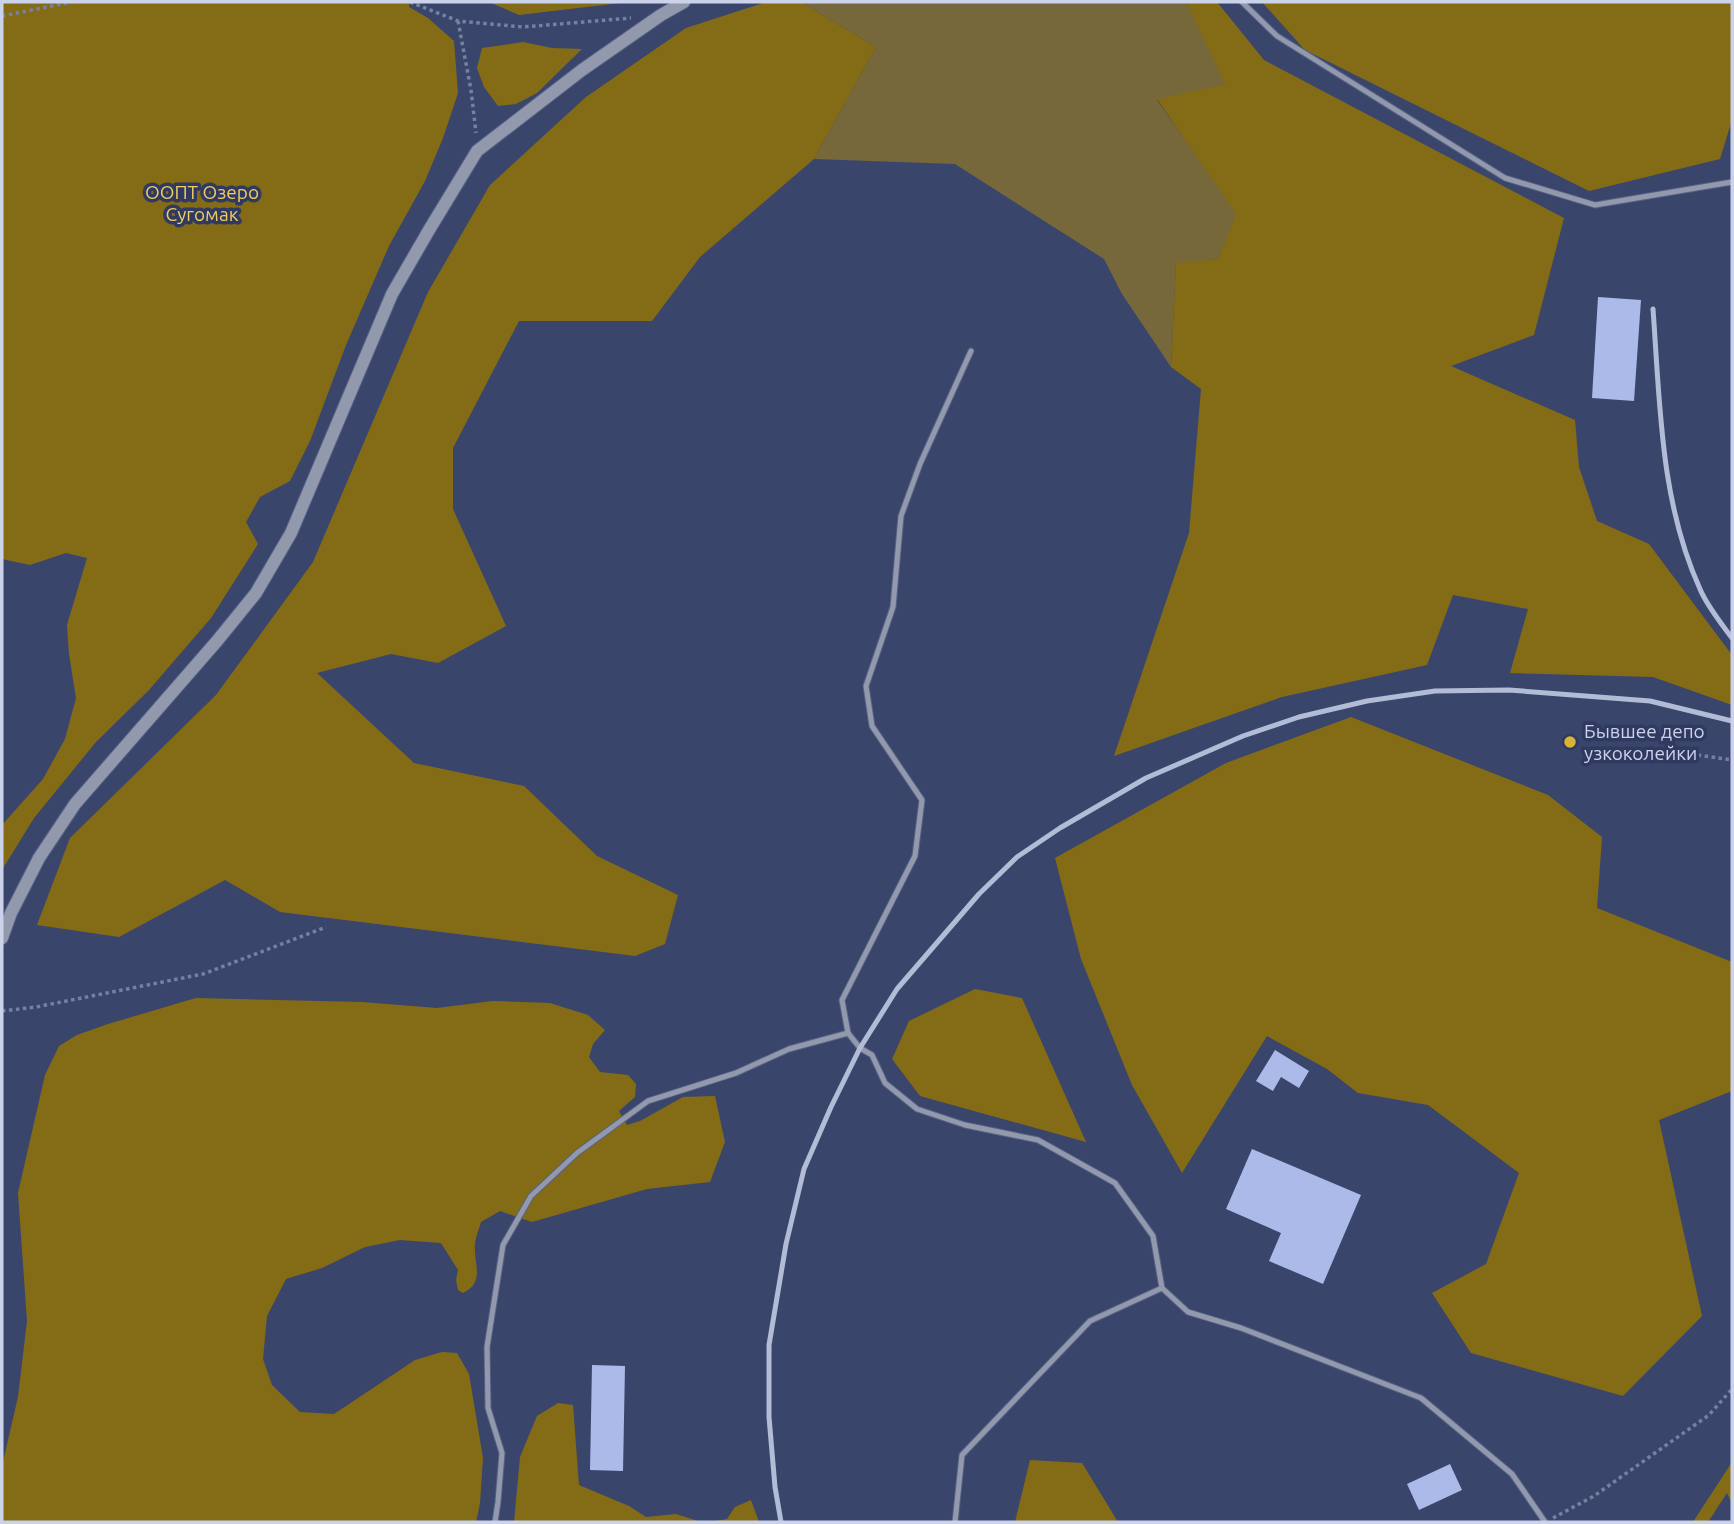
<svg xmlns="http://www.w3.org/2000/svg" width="1734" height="1524" viewBox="0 0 1734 1524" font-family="Ubuntu,sans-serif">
	<rect width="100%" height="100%" fill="#3a456c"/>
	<!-- green -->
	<path fill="#77683b" d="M 801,2 L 1186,2 L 1226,84 L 1157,100 L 1237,213 L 1218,259 L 1176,264 L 1171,367 L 1122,294 L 1104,259 L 955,164 L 814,159 L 876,47 Z"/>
	<!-- forest -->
	<g fill="#846c17">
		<path d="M 2,2 L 409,2 L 409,7 L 428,18 L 454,41 L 458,93 L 443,138 L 425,181 L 389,246 L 346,345 L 310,441 L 290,481 L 260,497 L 246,522 L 258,544 L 211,618 L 149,690 L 96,742 L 34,818 L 2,870 L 2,825 L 43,779 L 65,739 L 76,698 L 69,654 L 67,625 L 87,558 L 66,553 L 30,565 L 2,559 Z"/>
		<path d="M 489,2 L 629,2 L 519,15 Z"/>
		<path d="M 766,2 L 801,2 L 876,47 L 814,159 L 700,257 L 652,321 L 519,321 L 453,448 L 453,509 L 506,626 L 438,663 L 391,654 L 317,673 L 414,763 L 524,786 L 597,856 L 678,895 L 665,944 L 635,956 L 280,912 L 225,880 L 119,937 L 37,925 L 70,838 L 216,695 L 313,562 L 428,292 L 490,185 L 586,97 L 686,28 Z"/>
		<path d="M 1186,2 L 1217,2 L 1264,60 L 1564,218 L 1534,335 L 1451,366 L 1575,420 L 1579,467 L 1597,521 L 1649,544 L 1732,655 L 1732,705 L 1653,677 L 1510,673 L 1528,609 L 1453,595 L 1427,665 L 1282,697 L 1114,756 L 1189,533 L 1201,389 L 1171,367 L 1176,263 L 1218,259 L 1236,214 L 1157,99 L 1225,84 Z"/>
		<path d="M 1262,2 L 1732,2 L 1732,120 L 1720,159 L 1589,191 L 1305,50 Z"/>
		<path d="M 523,42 L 552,48 L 582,49 L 537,93 L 516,104 L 498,106 L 484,87 L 477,68 L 482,48 Z"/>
		<path d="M 1351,717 L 1548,795 L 1602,837 L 1597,908 L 1732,962 L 1732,1091 L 1659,1120 L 1702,1316 L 1623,1396 L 1471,1353 L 1432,1293 L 1486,1264 L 1519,1173 L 1428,1105 L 1358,1093 L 1327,1069 L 1267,1036 L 1182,1173 L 1132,1085 L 1081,959 L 1055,858 L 1226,763 Z"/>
		<path d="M 975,989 L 1022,998 L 1086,1142 L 920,1096 L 892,1059 L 909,1021 Z"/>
		<path d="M 196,998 L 362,1002 L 437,1008 L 493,1001 L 550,1003 L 588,1015 L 605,1030 L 593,1044 L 589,1057 L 600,1072 L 628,1075 L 636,1084 L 635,1097 L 619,1111 L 627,1125 L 640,1121 L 683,1097 L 715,1096 L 725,1142 L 710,1182 L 647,1189 L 532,1222 L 500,1211 L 481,1222 C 479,1229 476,1236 475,1243 C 473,1264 486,1282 463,1293 L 458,1290 L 456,1280 L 458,1270 L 441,1243 L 400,1240 L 365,1247 L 322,1268 L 286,1279 L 267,1316 L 263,1359 L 272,1385 L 300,1412 L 334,1414 L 415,1360 L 442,1352 L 457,1353 L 469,1374 L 483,1458 L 480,1503 L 476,1522 L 2,1522 L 2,1466 L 18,1397 L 27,1321 L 18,1193 L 45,1075 L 59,1046 L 77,1035 L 108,1024 Z"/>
		<path d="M 558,1403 L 573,1405 L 579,1485 L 629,1506 L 646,1517 L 676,1514 L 701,1522 L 514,1522 L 520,1457 L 537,1416 Z"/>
		<path d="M 1030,1460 L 1082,1463 L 1118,1522 L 1015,1522 Z"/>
		<path d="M 1732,1462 L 1732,1504 L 1727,1493 L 1708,1522 L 1693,1522 Z"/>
		<path d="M 751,1500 L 759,1522 L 709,1522 L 727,1519 L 735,1507 Z"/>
	</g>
	<!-- building -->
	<g fill="#acbae9">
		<path d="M 1598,297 L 1641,300 L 1634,401 L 1592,398 Z"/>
		<path d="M 1275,1050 L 1309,1071 L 1299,1088 L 1281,1077 L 1273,1091 L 1256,1081 Z"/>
		<path d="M 1252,1149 L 1361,1195 L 1323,1284 L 1269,1261 L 1281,1233 L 1226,1209 Z"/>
		<path d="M 592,1365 L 625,1366 L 623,1471 L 590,1470 Z"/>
		<path d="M 1450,1464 L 1462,1490 L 1419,1510 L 1407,1484 Z"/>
	</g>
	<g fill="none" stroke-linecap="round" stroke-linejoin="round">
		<!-- service casing -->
		<g stroke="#576185" stroke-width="7">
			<g id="service">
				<path d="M 1242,2 L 1277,36 L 1505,178 L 1595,205 L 1732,182"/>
				<path d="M 848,1033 L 842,1000 L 915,856 L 922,800 L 872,726 L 866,686 L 893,607 L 901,516 L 920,464 L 971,351"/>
				<path d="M 495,1522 L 498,1502 L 502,1453 L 488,1408 L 487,1347 L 503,1245 L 531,1196 L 577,1153 L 648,1101 L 736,1073 L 789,1049 L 848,1033 L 860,1048 L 872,1055 L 885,1083 L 917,1109 L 965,1125 L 1038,1140 L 1115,1183 L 1153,1236 L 1162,1288 L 1188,1312 L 1241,1328 L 1421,1398 L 1512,1474 L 1545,1522"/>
				<path d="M 955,1522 L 962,1455 L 1090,1321 L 1162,1288"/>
			</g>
		</g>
		<!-- tertiary casing -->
		<g stroke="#576185" stroke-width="14">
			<path id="tertiary" d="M 2,938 L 11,913 L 39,858 L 75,804 L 217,641 L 256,593 L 291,533 L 392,294 L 429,230 L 477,151 L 582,70 L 661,15 L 684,2"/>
		</g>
		<!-- path -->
		<g stroke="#7680a1" stroke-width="3.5" stroke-dasharray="3.5 3.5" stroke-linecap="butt">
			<path d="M 410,2 L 458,21 L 523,27 L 631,18"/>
			<path d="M 2,16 L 72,2"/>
			<path d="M 458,21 L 471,90 L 476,133"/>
			<path d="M 1649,758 L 1690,754 L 1732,760"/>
			<path d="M 2,1011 L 36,1007 L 203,974 L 326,927"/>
			<path d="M 1553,1518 L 1594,1496 L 1709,1415 L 1732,1389"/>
		</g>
		<!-- service -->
		<use href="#service" stroke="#9399ad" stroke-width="5"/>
		<!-- tertiary -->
		<use href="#tertiary" stroke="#9399ad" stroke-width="12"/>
		<!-- rail -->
		<g stroke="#b3bcd6" stroke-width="5">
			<path d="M 1653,309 C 1660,403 1660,501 1700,589 C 1707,606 1721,623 1732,638"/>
			<path d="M 781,1522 L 775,1487 L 769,1417 L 769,1345 L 786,1244 L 804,1169 L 831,1107 L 860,1048 L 897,989 L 979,894 L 1017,857 L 1060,828 L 1146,778 L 1243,736 L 1299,717 L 1367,701 L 1435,691 L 1509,690 L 1650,701 L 1732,721"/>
		</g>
	</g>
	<!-- markers -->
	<circle fill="#d9b334" stroke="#303a60" stroke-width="2.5" cx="1570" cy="742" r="7"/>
	<g text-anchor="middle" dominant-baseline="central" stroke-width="7" stroke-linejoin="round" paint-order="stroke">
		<!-- park labels -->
		<g font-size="19" fill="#efcc61" stroke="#303a60">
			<text x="202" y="192">ООПТ Озеро<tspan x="202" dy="22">Сугомак</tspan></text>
		</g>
		<!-- poi labels -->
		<g font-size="19" fill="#cbd3eb" stroke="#303a60" text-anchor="start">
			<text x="1584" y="731">Бывшее депо<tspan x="1584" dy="22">узкоколейки</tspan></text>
		</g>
	</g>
	<!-- border -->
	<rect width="1734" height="1524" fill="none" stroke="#cbd3eb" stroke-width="7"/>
</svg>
